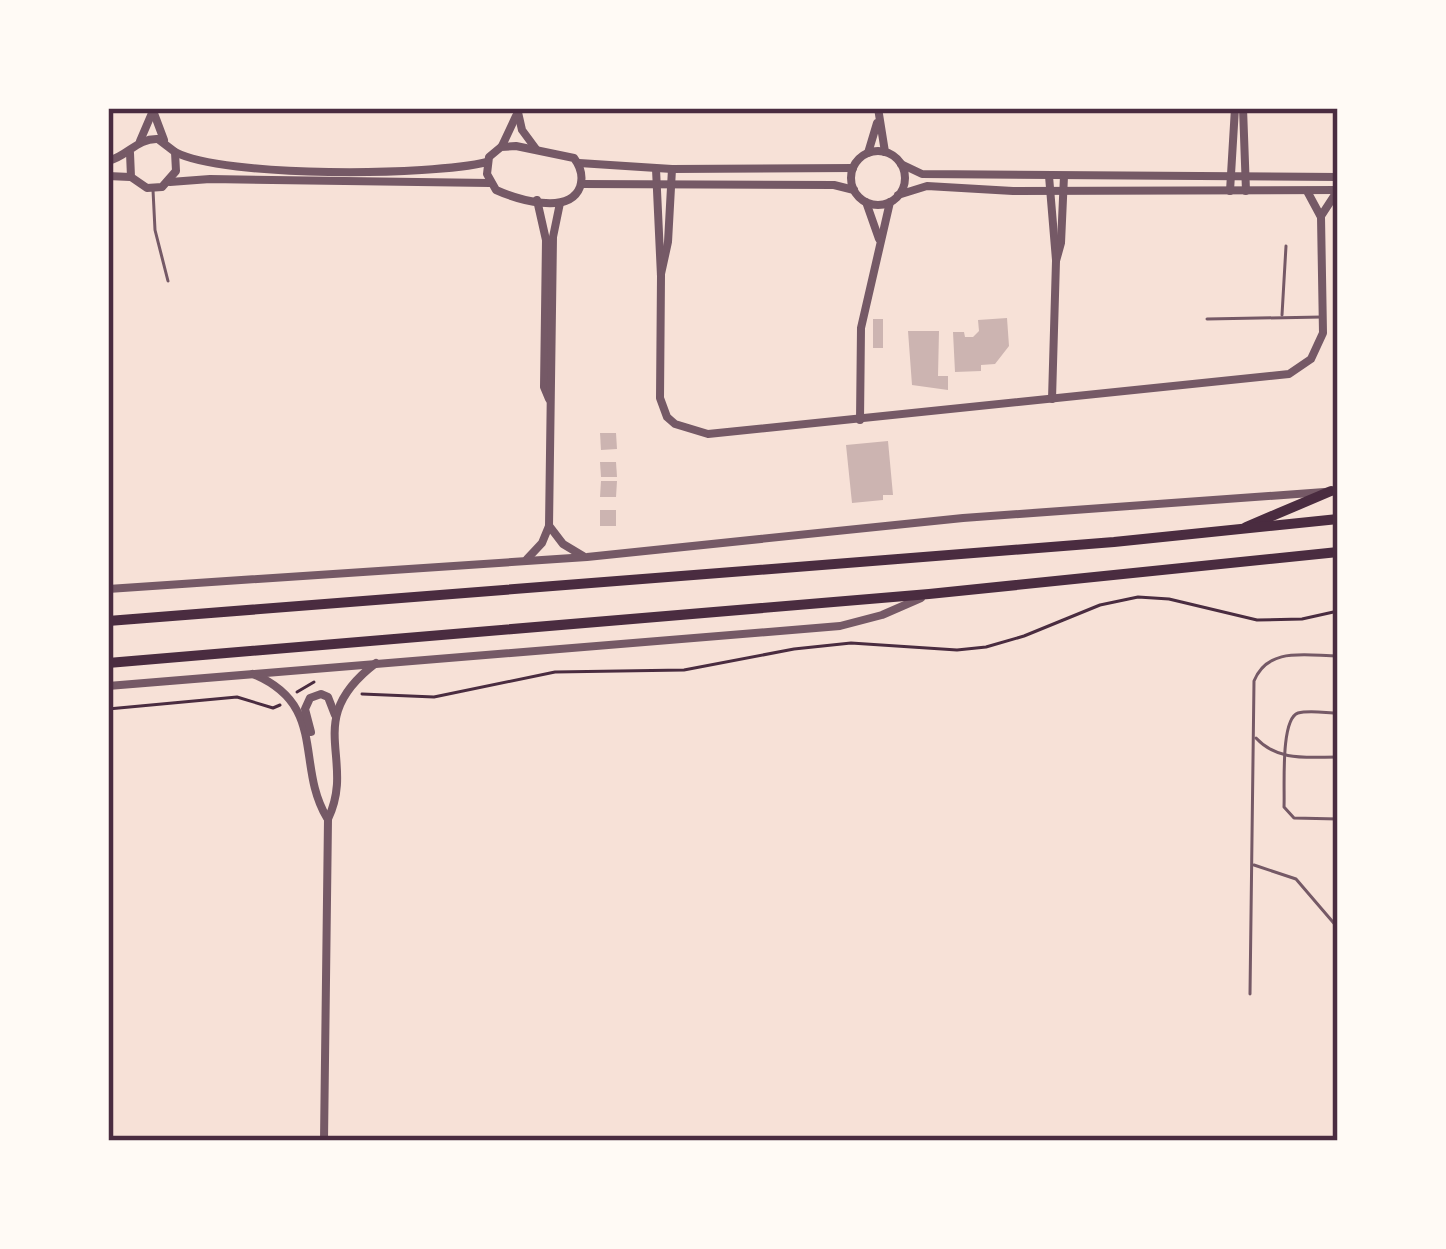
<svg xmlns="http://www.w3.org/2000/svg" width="1446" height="1249" viewBox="0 0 1446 1249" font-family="'DM Sans',sans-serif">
	<rect width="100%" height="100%" fill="#f7e1d7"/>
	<!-- building -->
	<g fill="#ccb4b1">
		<path d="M 1007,318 L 1009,346 L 995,364 L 981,365 L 981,371 L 955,372 L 953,332 L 964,332 L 965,337 L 973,337 L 979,331 L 978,320 Z"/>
		<rect x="873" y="319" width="10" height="29"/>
		<path d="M 908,331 L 939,331 L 938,376 L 948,376 L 948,390 L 912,385 Z"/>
		<path d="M 600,433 L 616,433 L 617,449 L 601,450 Z"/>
		<path d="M 888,441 L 893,495 L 883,495 L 883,500 L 852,503 L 846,445 Z"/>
		<path d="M 600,462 L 616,462 L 617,477 L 601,477 Z"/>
		<path d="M 601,481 L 617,481 L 616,497 L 600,497 Z"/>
		<rect x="600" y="510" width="16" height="16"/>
	</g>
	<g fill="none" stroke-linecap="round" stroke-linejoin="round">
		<!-- path -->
		<g stroke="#4a2c40" stroke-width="3">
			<path d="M 297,692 L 314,682"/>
			<path d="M 362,694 L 434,697 L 555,672 L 684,670 L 794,649 L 851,643 L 957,650 L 986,647 L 1024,636 L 1100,605 L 1138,597 L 1169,599 L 1257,620 L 1302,619 L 1338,611"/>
			<path d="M 108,709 L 237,697 L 273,708 L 280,705"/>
		</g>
		<!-- service -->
		<g stroke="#755966" stroke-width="3">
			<path d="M 153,190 L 155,230 L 168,281"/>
			<path d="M 1282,315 L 1286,246"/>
			<path d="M 1207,319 L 1322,317"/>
			<path d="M 1338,713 C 1327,713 1309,710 1298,713 C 1280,719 1285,789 1284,807 L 1294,818 L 1338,819"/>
			<path d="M 1256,738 C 1278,762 1308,757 1338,757"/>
			<path d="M 1254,865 L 1296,879 L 1338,928"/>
			<path d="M 1250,994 L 1254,681 C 1268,646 1307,656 1338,656"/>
		</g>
		<!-- minor -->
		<g stroke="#755966" stroke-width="8">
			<path d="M 152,108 L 164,140"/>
			<path d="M 517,108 L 522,130 L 536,149"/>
			<path d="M 878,108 L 885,152"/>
			<path d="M 1243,108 L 1246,191"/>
			<path d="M 140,141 L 152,113"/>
			<path d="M 502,146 L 516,116"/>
			<path d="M 516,146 L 574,158 C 580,166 584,175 580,187 C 569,216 516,199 496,190 L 487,174 L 489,157 L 501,147 Z"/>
			<circle cx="878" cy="178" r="27"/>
			<path d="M 175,152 C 225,178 431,176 487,162"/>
			<path d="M 868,153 L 877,123"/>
			<path d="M 108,161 C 128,156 137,138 158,139 L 175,152 L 176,171 L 162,187 L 147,188 L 131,177 L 130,153"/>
			<path d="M 579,163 L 672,169 L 853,168"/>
			<path d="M 901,164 L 922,174 L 1338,177"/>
			<path d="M 656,169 L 661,276 L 660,398 L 667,417 L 675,424 L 708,434 L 1289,374 L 1311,359 L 1323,333 L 1321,217 L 1307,191"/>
			<path d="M 108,176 L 130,177"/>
			<path d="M 1049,176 L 1056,260"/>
			<path d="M 170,182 L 210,179 L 490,183"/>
			<path d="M 581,184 L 834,185 L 854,190"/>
			<path d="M 1230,191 L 1235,108"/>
			<path d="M 898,195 L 927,186 L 1013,191 L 1338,190"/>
			<path d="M 537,200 L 546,240 L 544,387 L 549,399"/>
			<path d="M 866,202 L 879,239"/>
			<path d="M 1321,216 L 1338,190"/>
			<path d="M 661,274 L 668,242 L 672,169"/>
			<path d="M 1052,399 L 1056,261 L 1061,243 L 1064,176"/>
			<path d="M 860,420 L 861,328 L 890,202"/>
			<path d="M 550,527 L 563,544 L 583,556"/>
			<path d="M 527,559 L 542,543 L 549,526 L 553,237 L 560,203"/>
			<path d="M 108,589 L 587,557 L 963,518 L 1338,491"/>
			<path d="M 253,674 C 328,705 295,765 327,818"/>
			<path d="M 108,686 L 840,626 L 882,615 L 921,598"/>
			<path d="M 311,732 L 305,709 L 310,698 L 321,694 L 328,697 L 335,715"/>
			<path d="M 324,1141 L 328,819 C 357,758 301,720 376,663"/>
		</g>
		<!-- secondary -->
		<g stroke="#4a2c40" stroke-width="10">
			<path d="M 1246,527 L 1331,491"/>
			<path d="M 108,621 L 1114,542 L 1338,519"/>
			<path d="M 108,663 L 929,594 L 1338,552"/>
		</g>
	</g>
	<!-- border -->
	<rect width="1446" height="1249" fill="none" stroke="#fffaf5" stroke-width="222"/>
	<rect x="111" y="111" width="1224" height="1027" fill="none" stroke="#4a2c40" stroke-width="4.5"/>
</svg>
